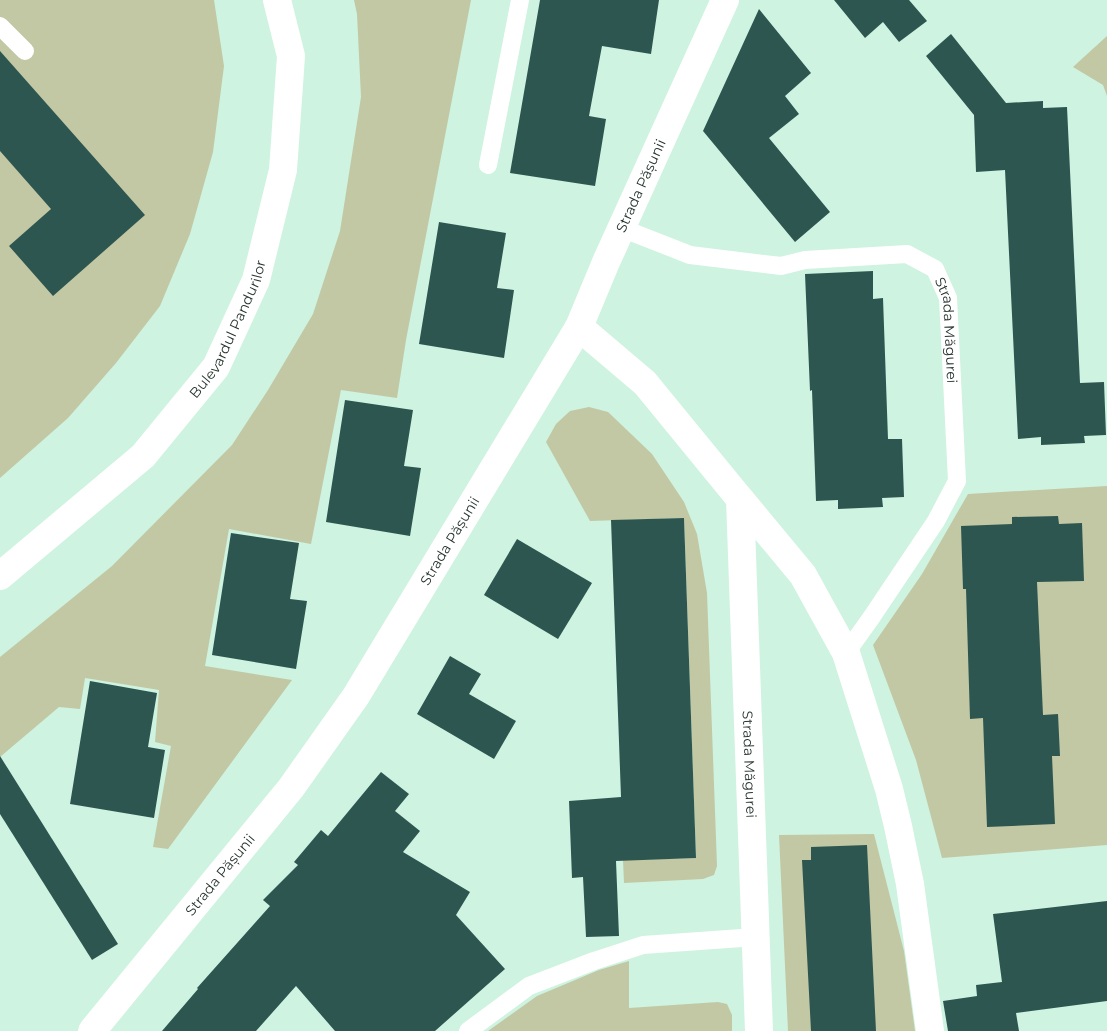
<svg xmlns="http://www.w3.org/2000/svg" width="1107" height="1031" viewBox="0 0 1107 1031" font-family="Montserrat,sans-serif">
	<rect width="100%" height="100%" fill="#cef3e0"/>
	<!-- green -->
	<g fill="#c2c8a4">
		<path d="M 0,0 L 214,0 L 224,66 L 213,152 L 190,234 L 160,306 L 116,363 L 68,418 L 0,478 Z"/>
		<path d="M 354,0 L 471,0 L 406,340 L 397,398 L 341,390 L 311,544 L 229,529 L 205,666 L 292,680 L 168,849 L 153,847 L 171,746 L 155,742 L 159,690 L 85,678 L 80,709 L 59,707 L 0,757 L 0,657 L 112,566 L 232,445 L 268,390 L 313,314 L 340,231 L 361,97 L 357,14 Z"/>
		<path d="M 1107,36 L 1107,96 L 1103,85 L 1073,67 Z"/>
		<path d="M 589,407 L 608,412 L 652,454 L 684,502 L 697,534 L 707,593 L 717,866 L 714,875 L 703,879 L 624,883 L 623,860 L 696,858 L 684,518 L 590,521 L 546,442 L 556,424 L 570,411 Z"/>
		<path d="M 1107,486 L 1107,845 L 942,858 L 916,760 L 873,645 L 922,574 L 968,494 Z"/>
		<path d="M 874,834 L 904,951 L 915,1031 L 788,1031 L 779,835 Z"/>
		<path d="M 629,961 L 629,1008 L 718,1002 L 727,1004 L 732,1015 L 732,1031 L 488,1031 L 537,996 L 599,970 Z"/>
	</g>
	<!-- building -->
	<g fill="#2e5651">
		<path d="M 540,0 L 659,0 L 651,54 L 602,46 L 589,116 L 606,119 L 595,186 L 510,173 Z"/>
		<path d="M 834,0 L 909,0 L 927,21 L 899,42 L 883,22 L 865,38 Z"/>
		<path d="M 759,9 L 811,73 L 785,96 L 799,114 L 769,138 L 830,212 L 795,242 L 703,131 Z"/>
		<path d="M 951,34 L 1006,103 L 1043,101 L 1043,108 L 1067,107 L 1080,383 L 1104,382 L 1106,435 L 1084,436 L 1085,443 L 1041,445 L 1041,437 L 1018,439 L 1005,170 L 976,172 L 974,115 L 926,56 Z"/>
		<path d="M 0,51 L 145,215 L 53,296 L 9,246 L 51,209 L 0,151 Z"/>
		<path d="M 439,222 L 506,233 L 497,288 L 514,290 L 504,358 L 419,344 Z"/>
		<path d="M 873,271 L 873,299 L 883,298 L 888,439 L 902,439 L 904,497 L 882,498 L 883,507 L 838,509 L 838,500 L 816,501 L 812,390 L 810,391 L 805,274 Z"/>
		<path d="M 345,400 L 413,410 L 404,466 L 421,468 L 410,536 L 326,522 Z"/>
		<path d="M 1058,516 L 1059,524 L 1082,523 L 1084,581 L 1037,582 L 1043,715 L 1058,714 L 1060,756 L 1052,756 L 1055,824 L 987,827 L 983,718 L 970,719 L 966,589 L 963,589 L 961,526 L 1012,524 L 1012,517 Z"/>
		<path d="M 684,518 L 696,858 L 616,861 L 619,936 L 586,937 L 583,877 L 572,878 L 569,801 L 621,797 L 611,520 Z"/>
		<path d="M 231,533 L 299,543 L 290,599 L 307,601 L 296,669 L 212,655 Z"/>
		<path d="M 517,539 L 592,583 L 558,639 L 484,595 Z"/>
		<path d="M 450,656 L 481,674 L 469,694 L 516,721 L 494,759 L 417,714 Z"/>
		<path d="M 90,681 L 157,693 L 148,747 L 165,750 L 154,818 L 70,804 Z"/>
		<path d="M 0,756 L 118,944 L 92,960 L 0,814 Z"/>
		<path d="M 381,772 L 409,794 L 395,811 L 420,831 L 403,852 L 470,892 L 456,915 L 505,969 L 435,1031 L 335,1031 L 296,986 L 256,1031 L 162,1031 L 198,989 L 197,988 L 270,906 L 263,900 L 298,865 L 294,862 L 321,830 L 328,836 Z"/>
		<path d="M 867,845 L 876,1031 L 811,1031 L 802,860 L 811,860 L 811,847 Z"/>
		<path d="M 1107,901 L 1107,1001 L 1016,1013 L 1019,1031 L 948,1031 L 943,1001 L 977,996 L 976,985 L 1002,982 L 993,914 Z"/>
	</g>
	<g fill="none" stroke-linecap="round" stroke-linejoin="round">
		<!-- lane -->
		<g stroke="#fff" stroke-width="18">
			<path d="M 0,26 L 25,51"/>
			<path d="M 488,165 L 520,0"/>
			<path id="s1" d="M 621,228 L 690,255 L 781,266 L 805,260 L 907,254 L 935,269 L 948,298 L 957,481 L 936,521 L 871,618 L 846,653"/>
			<path d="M 468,1031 L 529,986 L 594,961 L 643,945 L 756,937"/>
		</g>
		<!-- street -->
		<g stroke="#fff" stroke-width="28">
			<path id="s2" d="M 579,327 L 645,383 L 740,499 L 759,1031"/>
			<path d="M 740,499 L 803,575 L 846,653 L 889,789 L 898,826 L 910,884 L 930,1031"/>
			<path id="s3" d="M 92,1031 L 291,788 L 356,696 L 579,327 L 606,262 L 725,0"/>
		</g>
		<!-- secondary -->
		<path stroke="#fff" stroke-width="28" id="s4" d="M 0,576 L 143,456 L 216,367 L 256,280 L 283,170 L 291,56 L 277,0"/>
	</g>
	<g text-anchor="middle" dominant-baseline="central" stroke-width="5" stroke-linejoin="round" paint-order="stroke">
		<!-- street labels -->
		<g font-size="14" fill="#27352e" stroke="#cef3e0">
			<text stroke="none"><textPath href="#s3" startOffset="1012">Strada Pășunii</textPath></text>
			<text stroke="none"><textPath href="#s4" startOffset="341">Bulevardul Pandurilor</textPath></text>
			<text stroke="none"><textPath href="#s1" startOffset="388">Strada Măgurei</textPath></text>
			<text stroke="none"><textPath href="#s3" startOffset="608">Strada Pășunii</textPath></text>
			<text stroke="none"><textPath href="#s2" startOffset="502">Strada Măgurei</textPath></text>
			<text stroke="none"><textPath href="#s3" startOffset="202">Strada Pășunii</textPath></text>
		</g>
	</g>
</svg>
